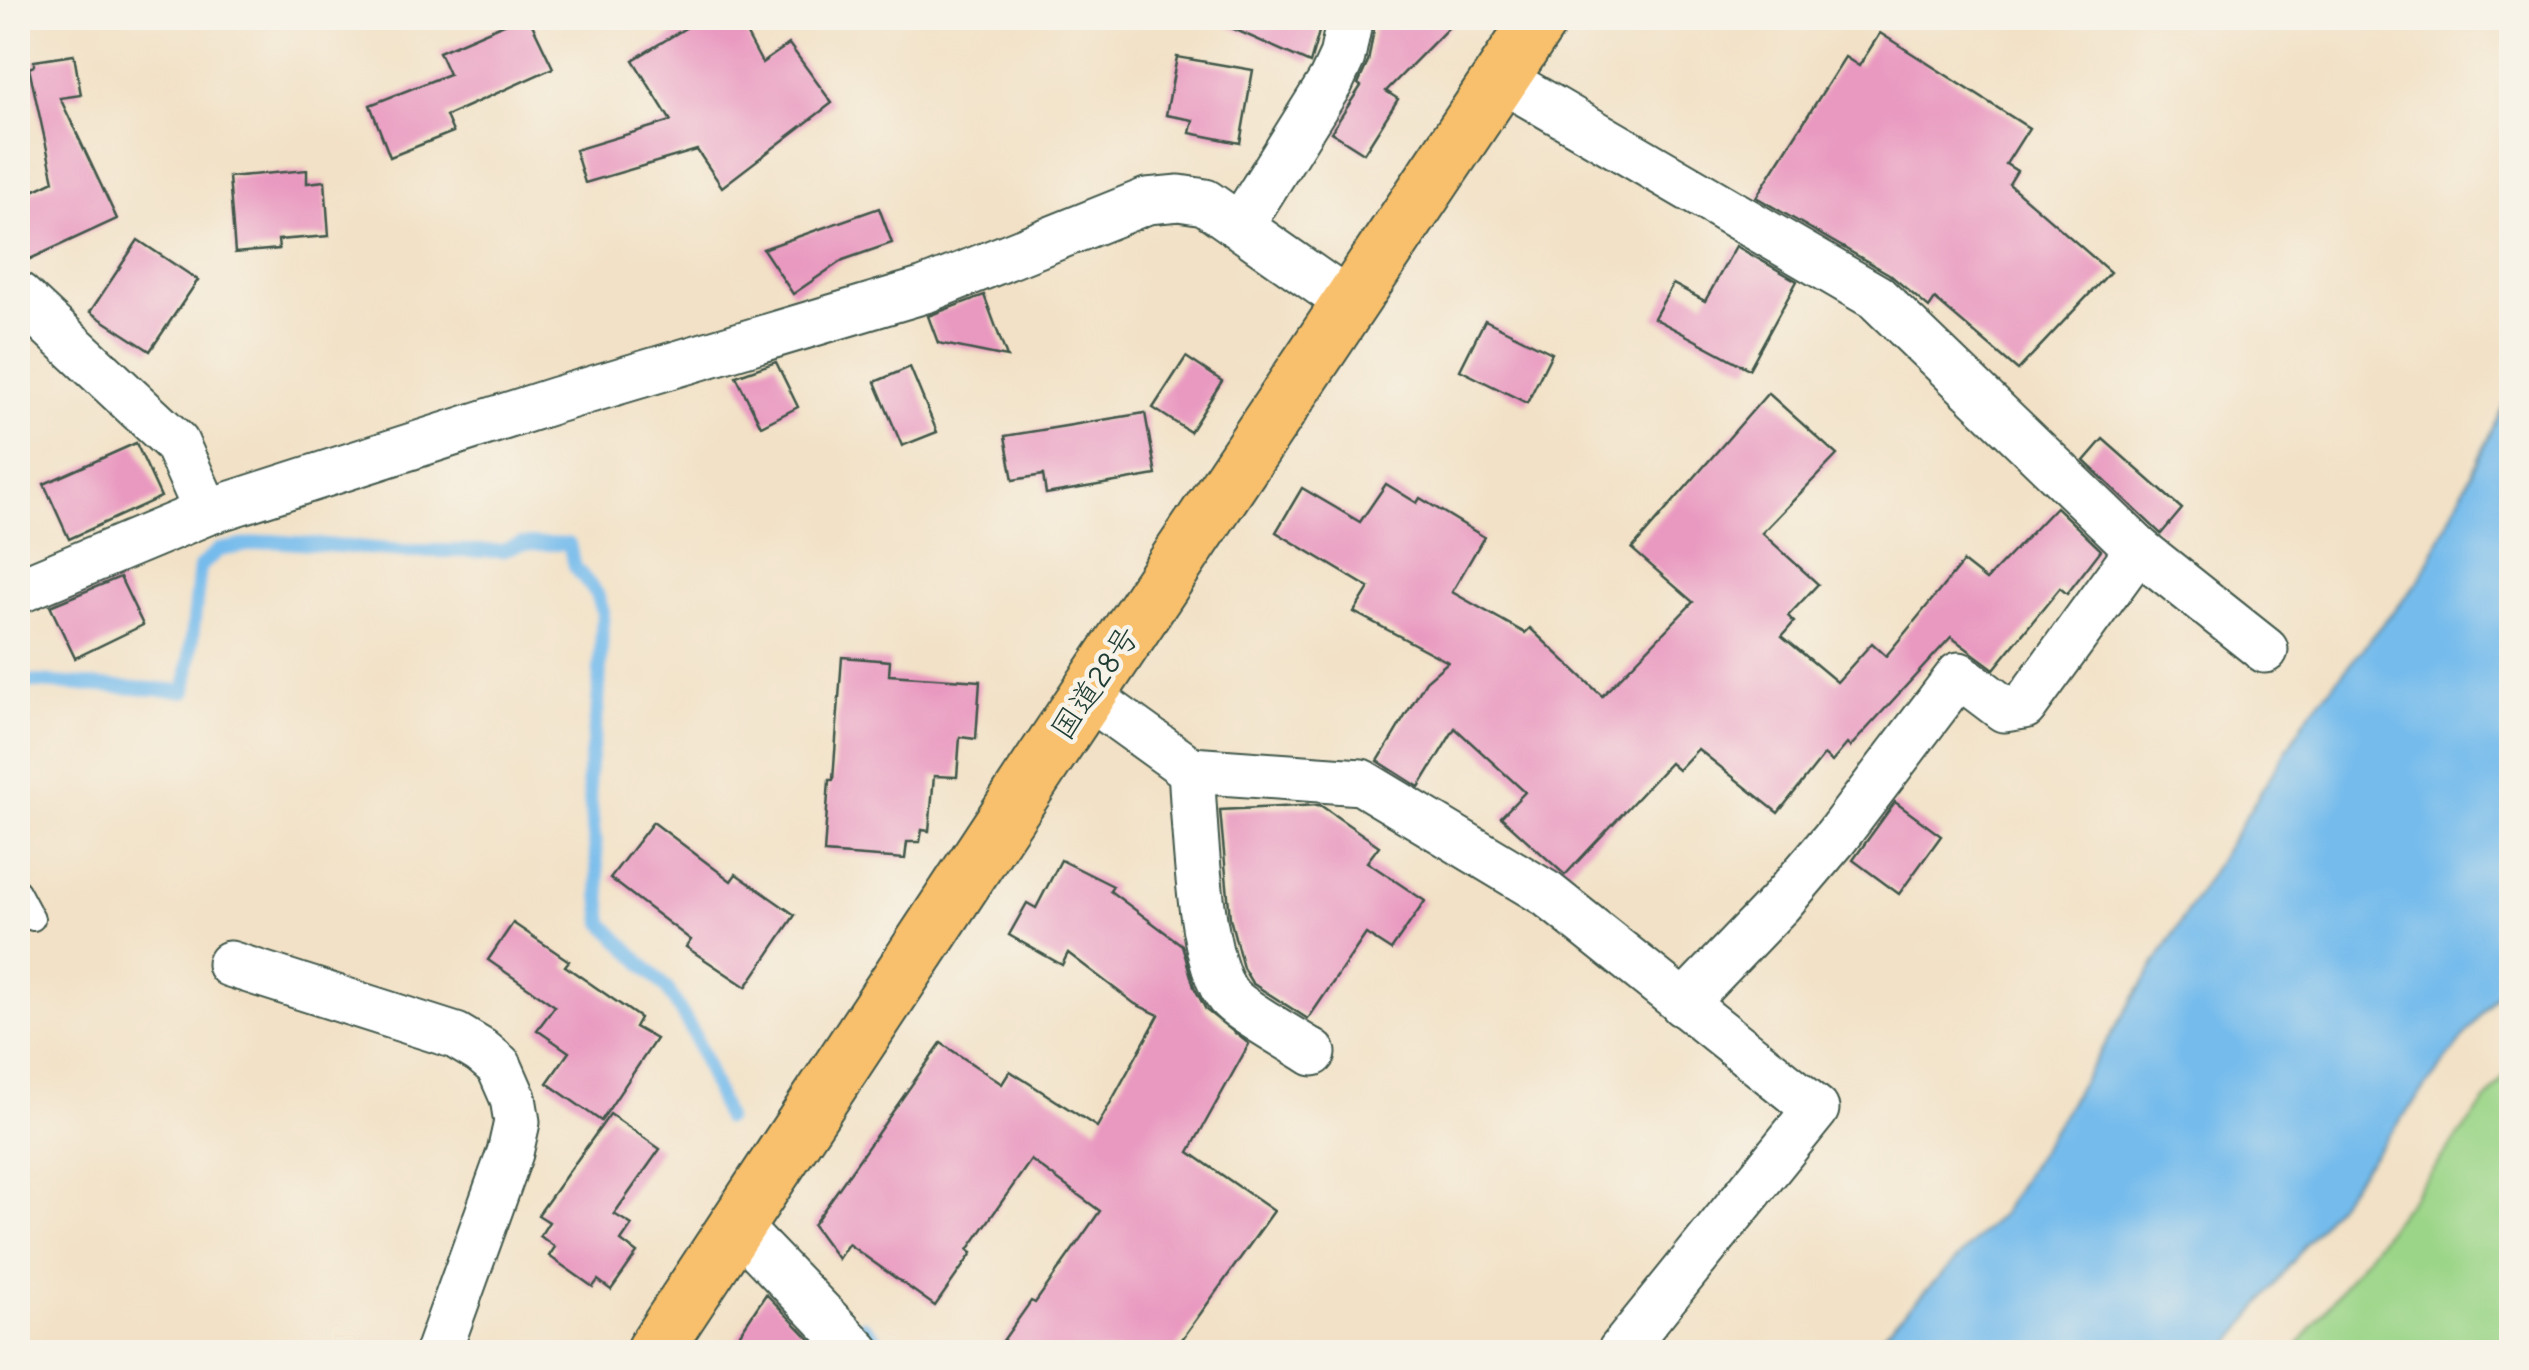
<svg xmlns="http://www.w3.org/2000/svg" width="2529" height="1370" viewBox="0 0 2529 1370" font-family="'Comic Neue','Klee One',sans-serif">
	<rect width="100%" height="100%" fill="#f7f3e8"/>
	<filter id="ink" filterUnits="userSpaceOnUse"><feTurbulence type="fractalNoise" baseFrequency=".01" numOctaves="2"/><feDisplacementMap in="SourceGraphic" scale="20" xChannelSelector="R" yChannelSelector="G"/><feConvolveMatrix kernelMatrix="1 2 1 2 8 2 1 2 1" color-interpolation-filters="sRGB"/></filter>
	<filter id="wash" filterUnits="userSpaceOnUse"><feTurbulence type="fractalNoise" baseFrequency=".0048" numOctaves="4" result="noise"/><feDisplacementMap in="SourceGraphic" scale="40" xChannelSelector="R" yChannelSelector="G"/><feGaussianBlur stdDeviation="2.25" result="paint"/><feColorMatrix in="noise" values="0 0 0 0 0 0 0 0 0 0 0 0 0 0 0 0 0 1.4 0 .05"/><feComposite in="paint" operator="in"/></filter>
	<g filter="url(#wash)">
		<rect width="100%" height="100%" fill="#f2e1c6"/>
		<!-- green -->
		<path fill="#9bd588" stroke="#5d895e" stroke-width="2.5" d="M 2511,1068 L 2511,1352 L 2293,1352 Z"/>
		<!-- water -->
		<path fill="#74bbec" stroke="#4a7c90" stroke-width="2.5" d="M 2511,390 L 2511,975 L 2224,1352 L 1866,1352 L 2001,1214 L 2308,715 L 2421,578 Z"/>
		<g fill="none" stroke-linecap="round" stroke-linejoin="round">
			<!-- stream -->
			<g stroke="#74bbec" stroke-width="14">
				<path d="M 18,681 L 186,691 L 200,567 L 219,550 L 271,541 L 405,551 L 501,551 L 521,544 L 569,544 L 574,566 L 597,594 L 603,612 L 598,705 L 588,779 L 603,923 L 668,990 L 694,1034 L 726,1118"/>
				<path d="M 863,1326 L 889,1352"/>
			</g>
		</g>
		<g id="blocks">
			<!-- building -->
			<g fill="#e999c0">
				<path d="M 518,18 L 529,18 L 553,68 L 446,116 L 453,132 L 390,157 L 370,105 L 449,74 L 439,52 Z"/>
				<path d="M 702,18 L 738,18 L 762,63 L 789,44 L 832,103 L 722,187 L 697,150 L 585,183 L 575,150 L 671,121 L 633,60 Z"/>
				<path d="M 1209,18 L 1323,18 L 1310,63 Z"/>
				<path d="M 1376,18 L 1458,18 L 1386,91 L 1398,99 L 1364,153 L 1331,132 L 1361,86 L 1358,84 L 1368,62 Z"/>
				<path d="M 1880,33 L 2029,128 L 2006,164 L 2017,171 L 2009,184 L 2110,272 L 2018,370 L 1935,299 L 1929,308 L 1889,274 L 1756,197 L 1845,57 L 1859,66 Z"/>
				<path d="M 74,55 L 81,95 L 60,98 L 117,219 L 30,259 L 18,231 L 18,198 L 54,181 L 29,68 L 34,66 L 34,61 Z"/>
				<path d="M 1177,57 L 1253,70 L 1240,143 L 1190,133 L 1193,120 L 1166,115 Z"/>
				<path d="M 307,170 L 307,183 L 325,181 L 329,236 L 278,240 L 279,249 L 235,253 L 229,177 Z"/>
				<path d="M 879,208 L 892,243 L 843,260 L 793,294 L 763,249 Z"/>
				<path d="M 138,240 L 198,280 L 150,351 L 90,312 Z"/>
				<path d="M 1736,246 L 1797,281 L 1749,369 L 1654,318 L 1673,284 L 1705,301 Z"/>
				<path d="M 984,295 L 1007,357 L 938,343 L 928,316 Z"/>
				<path d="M 1485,320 L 1552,353 L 1527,403 L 1460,370 Z"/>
				<path d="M 1186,357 L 1222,381 L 1190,432 L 1153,408 Z"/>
				<path d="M 776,362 L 798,407 L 761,426 L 736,376 Z"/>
				<path d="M 910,367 L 937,432 L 902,446 L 875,382 Z"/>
				<path d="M 1768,393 L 1837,455 L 1762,533 L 1818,584 L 1788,616 L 1794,622 L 1782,636 L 1837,682 L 1872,643 L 1886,656 L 1963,562 L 1986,580 L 2056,507 L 2101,550 L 2067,594 L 2060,588 L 1994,669 L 1951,637 L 1850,747 L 1847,744 L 1832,762 L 1824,755 L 1778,813 L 1698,749 L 1678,770 L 1670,763 L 1565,875 L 1501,817 L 1525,792 L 1455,728 L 1419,787 L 1378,761 L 1426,681 L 1448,662 L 1354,612 L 1369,588 L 1276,532 L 1302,488 L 1360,522 L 1386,484 L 1417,503 L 1420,498 L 1484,537 L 1452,592 L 1525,633 L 1530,628 L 1602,696 L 1693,602 L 1632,549 Z"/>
				<path d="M 1145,413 L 1156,475 L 1046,494 L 1043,475 L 1013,480 L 1005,436 Z"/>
				<path d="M 2103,439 L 2182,509 L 2161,534 L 2084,461 Z"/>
				<path d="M 136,443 L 161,497 L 69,539 L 44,484 Z"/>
				<path d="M 120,577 L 143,625 L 75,658 L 50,606 Z"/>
				<path d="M 842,657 L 890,661 L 889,675 L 980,681 L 976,739 L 960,737 L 957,777 L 934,776 L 929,831 L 922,830 L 920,842 L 907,842 L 905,859 L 824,853 L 829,780 L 833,780 Z"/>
				<path d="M 1895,802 L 1941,836 L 1899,894 L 1853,860 Z"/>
				<path d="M 1320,805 L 1379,846 L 1367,862 L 1425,901 L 1391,950 L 1366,934 L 1308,1019 L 1252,983 L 1243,968 L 1230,918 L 1220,810 Z"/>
				<path d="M 653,822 L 731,881 L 736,874 L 795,915 L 746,987 L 686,947 L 691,940 L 610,878 Z"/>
				<path d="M 1061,860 L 1113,886 L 1110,891 L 1182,945 L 1194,987 L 1206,1010 L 1249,1044 L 1189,1152 L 1274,1211 L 1173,1352 L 995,1352 L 1031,1301 L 1035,1303 L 1100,1211 L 1031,1160 L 968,1250 L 972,1253 L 935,1306 L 848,1244 L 838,1259 L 813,1225 L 941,1043 L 1002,1084 L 1010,1071 L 1097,1127 L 1159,1015 L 1135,1004 L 1068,953 L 1062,965 L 1009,935 L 1027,903 L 1036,908 Z"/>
				<path d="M 513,923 L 569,961 L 565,966 L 640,1018 L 635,1027 L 656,1039 L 601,1121 L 547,1083 L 569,1052 L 537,1030 L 555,1006 L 488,960 Z"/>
				<path d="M 610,1114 L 660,1149 L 614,1214 L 632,1225 L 621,1241 L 637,1253 L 611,1290 L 598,1280 L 593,1287 L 549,1256 L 555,1247 L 540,1236 L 549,1222 L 538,1215 Z"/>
				<path d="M 766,1294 L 822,1352 L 756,1352 L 736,1339 Z"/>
			</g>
		</g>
	</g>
	<g filter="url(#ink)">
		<use href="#blocks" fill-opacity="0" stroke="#3f564a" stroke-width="2.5"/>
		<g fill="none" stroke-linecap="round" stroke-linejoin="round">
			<!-- lane casing -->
			<g stroke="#3f564a" stroke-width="26">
				<path id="lane" d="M 18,891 L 33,919"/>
			</g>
			<!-- street casing -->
			<g stroke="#3f564a" stroke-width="49">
				<g id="street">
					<path d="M 1500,78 L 1876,297 L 2138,549 L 2024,706 L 2004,709 L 1959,675 L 1836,837 L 1779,904 L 1683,1004"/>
					<path d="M 1240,226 L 1331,81 L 1342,57 L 1350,18"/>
					<path d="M 18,295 L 176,443 L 207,512"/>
					<path d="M 2138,549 L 2265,650"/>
					<path d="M 18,591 L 207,512 L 556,400 L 925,290 L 1147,201 L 1179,198 L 1205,202 L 1349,303"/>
					<path d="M 1087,695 L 1191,770 L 1361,782 L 1547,894 L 1816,1109 L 1620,1352"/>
					<path d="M 1191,770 C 1195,821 1198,960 1229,997 C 1241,1011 1295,1041 1313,1053"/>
					<path d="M 230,964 L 456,1036 L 481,1051 L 499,1066 L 513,1098 L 517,1122 L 510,1153 L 438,1352"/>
					<path d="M 737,1226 L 858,1352"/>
				</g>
			</g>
			<!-- highway casing -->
			<g stroke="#3f564a" stroke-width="59">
				<path id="highway" d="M 653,1352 L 1044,760 L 1541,18"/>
			</g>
			<!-- lane -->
			<use href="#lane" stroke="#fff" stroke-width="22"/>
			<!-- street -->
			<use href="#street" stroke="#fff" stroke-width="45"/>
			<!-- highway -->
			<use href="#highway" stroke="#f8bf6c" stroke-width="55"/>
		</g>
	</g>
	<g text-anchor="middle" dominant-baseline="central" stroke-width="9" stroke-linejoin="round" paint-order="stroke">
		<!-- street labels -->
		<g font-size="32" fill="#1f3d34" stroke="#f7f3e8">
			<text transform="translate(1095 683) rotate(-56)">国道28号</text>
		</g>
	</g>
	<!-- margin -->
	<rect width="2529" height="1370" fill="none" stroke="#f7f3e8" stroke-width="60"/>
</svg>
